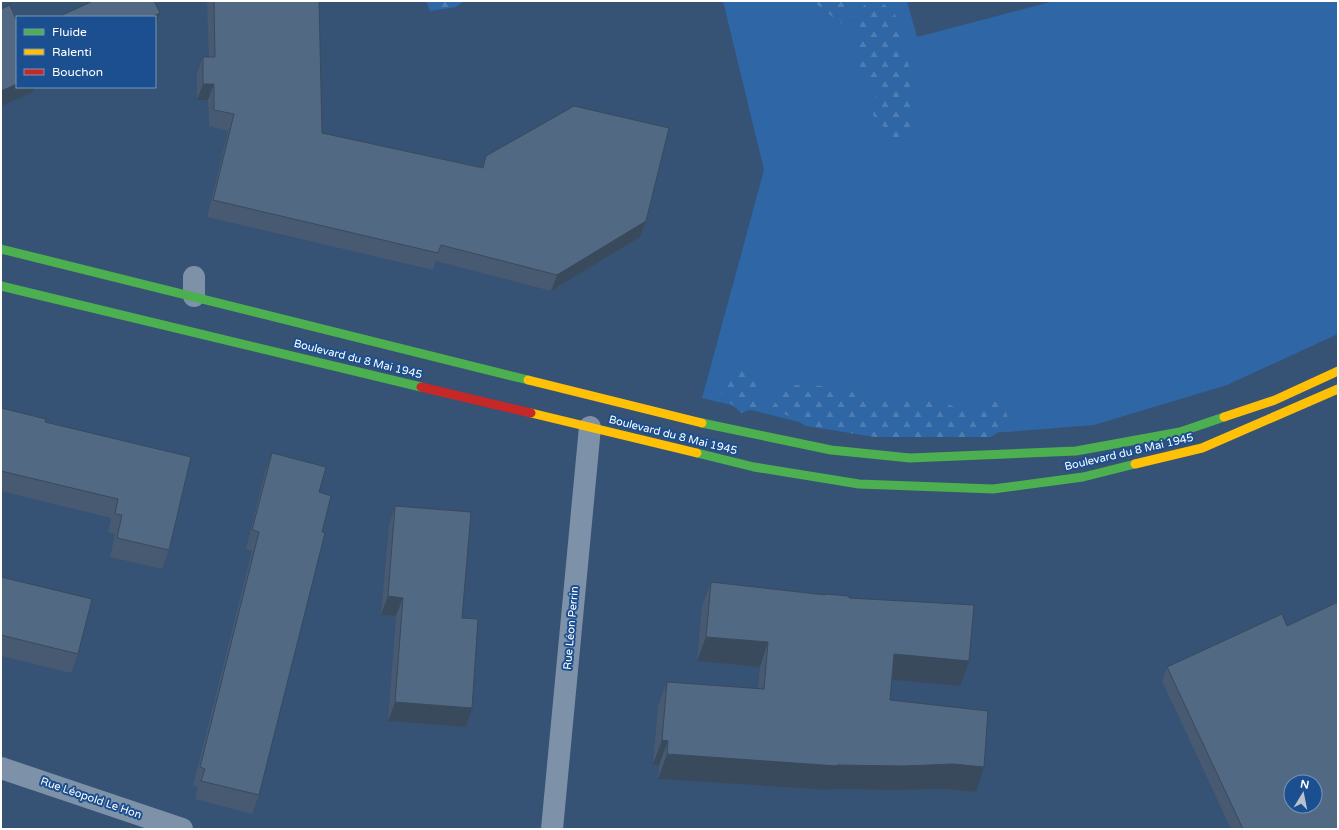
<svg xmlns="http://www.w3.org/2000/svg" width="1339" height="830" viewBox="0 0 1339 830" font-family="'Varela Round',sans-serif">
	<defs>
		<pattern id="forest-firs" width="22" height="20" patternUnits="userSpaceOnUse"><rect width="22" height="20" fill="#2f66a5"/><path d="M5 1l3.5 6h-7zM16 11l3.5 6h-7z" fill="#4e7db2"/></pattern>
	</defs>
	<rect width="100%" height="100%" fill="#365274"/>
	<!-- green -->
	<path fill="#2f66a5" d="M 723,1 L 907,1 L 917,37 L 1054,1 L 1338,1 L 1338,334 L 1227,385 L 1094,425 L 1008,432 L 902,430 L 803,423 L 702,398 L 764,170 Z"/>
	<!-- forest -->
	<g fill="url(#forest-firs)">
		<path d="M 426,1 L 464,1 L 456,7 L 430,11 Z"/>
		<path d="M 813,1 L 852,1 L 847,27 L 826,12 Z"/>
		<path d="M 868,1 L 880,1 L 895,14 L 909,67 L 915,138 L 896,141 L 873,115 L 878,87 L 857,72 L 854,17 Z"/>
		<path d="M 754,370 L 761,389 L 757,407 L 741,413 L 721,394 L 727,371 Z"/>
		<path d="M 790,385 L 828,386 L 885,401 L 929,396 L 964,411 L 1002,400 L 1010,425 L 991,437 L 875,437 L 806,426 L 772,407 Z"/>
	</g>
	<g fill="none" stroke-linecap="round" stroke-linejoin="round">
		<!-- street -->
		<g stroke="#7d92a8" stroke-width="22">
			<path d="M 194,296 L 194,277"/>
			<path d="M 1,768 L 182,829"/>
			<path d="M 552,829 L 590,427"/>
		</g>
		<!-- fast -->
		<g stroke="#4caf50" stroke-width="9">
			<path d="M 1,249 L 528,380"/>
			<path d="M 1,286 L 421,387"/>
			<path d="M 702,423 L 831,450 L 910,458 L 1076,451 L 1180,432 L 1224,417"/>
			<path d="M 697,453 L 754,467 L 859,484 L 993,489 L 1083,477 L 1135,464"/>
		</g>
		<!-- slow -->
		<g stroke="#ffc107" stroke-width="9">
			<path d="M 528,380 L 702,423"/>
			<path d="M 531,413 L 697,453"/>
			<path d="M 1224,417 L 1275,400 L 1338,371"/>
			<path d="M 1135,464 L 1202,448 L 1338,389"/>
		</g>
		<!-- jam -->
		<path stroke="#c62828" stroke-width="9" d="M 421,387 L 531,413"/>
	</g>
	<!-- wall -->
	<g fill="#475a72">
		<path d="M 207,1 L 319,1 L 322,133 L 482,167 L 486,156 L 646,221 L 640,237 L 551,291 L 436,261 L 433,270 L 207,217 L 228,131 L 209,126 L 208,100 L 197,100 L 197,73 L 203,57 L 209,57 Z"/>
		<path d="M 1,408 L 45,422 L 169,550 L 162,569 L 110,557 L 115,534 L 108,532 L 111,518 L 1,491 Z"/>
		<path d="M 272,453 L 319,492 L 322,532 L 259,795 L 252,814 L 195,799 L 198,787 L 193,786 L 252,551 L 246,549 L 265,472 Z"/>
		<path d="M 395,506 L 462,618 L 466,727 L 388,721 L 396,616 L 381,615 L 389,525 Z"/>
		<path d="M 1,577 L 78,654 L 71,673 L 1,656 Z"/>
		<path d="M 711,582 L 849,598 L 960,686 L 892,679 L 890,700 L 976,792 L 944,789 L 894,790 L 828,789 L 828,790 L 658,779 L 659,765 L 653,764 L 658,706 L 667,682 L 758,689 L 760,667 L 697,661 L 702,606 Z"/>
		<path d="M 1167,667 L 1338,829 L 1231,829 L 1162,681 Z"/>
	</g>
	<!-- shaded-wall -->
	<g fill="#394a5c">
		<path d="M 160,13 L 155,26 L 155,17 L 152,17 Z"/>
		<path d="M 17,84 L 17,87 L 35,87 L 33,92 L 1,106 L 1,91 Z"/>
		<path d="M 203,84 L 214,84 L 208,100 L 197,100 Z"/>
		<path d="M 646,221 L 640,237 L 551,291 L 557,275 Z"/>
		<path d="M 388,596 L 403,598 L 396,616 L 381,615 Z"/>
		<path d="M 706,637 L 768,642 L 760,667 L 697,661 Z"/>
		<path d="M 894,654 L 969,661 L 960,686 L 885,679 Z"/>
		<path d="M 395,702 L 472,708 L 466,727 L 388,721 Z"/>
		<path d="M 662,740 L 668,741 L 659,765 L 653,764 Z"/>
		<path d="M 667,754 L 837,765 L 953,764 L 984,767 L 976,792 L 944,789 L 894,790 L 828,789 L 828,790 L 658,779 Z"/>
	</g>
	<!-- building -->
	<g fill="#526984" stroke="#394a5c" fill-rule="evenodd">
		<path d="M 93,1 L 154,1 L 160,13 L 152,17 L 58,17 Z"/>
		<path d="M 214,1 L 319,1 L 322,133 L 483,168 L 486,156 L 574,106 L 669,128 L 646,221 L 557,275 L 441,245 L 438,253 L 213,200 L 234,114 L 214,110 L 214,84 L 203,84 L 203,57 L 215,57 Z"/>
		<path d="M 10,5 L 17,22 L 17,84 L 1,91 L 1,9 Z"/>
		<path d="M 1,408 L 46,419 L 45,422 L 191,457 L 169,550 L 117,538 L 122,515 L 115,514 L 118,499 L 1,471 Z"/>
		<path d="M 272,453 L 326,467 L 319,492 L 331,496 L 322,532 L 325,533 L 259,795 L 201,781 L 205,769 L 200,767 L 259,532 L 252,530 Z"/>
		<path d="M 395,506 L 471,512 L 462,618 L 478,619 L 472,708 L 395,702 L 403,598 L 388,596 Z"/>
		<path d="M 1,577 L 92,599 L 78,654 L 1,635 Z"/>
		<path d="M 711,582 L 825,595 L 825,594 L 849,596 L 849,598 L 974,605 L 969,661 L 894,654 L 890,700 L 988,711 L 984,767 L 953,764 L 903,766 L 837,765 L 837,766 L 667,754 L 668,741 L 662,740 L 667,682 L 764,689 L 768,642 L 706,637 Z"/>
		<path d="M 1338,602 L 1338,829 L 1243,829 L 1167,667 L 1282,614 L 1287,626 ZM 1291,782 L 1315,782 L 1315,806 L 1291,806 Z"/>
	</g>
	<g text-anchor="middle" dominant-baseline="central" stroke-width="4" stroke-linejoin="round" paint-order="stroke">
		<!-- street labels -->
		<g font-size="11" fill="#fff" stroke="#1b4f8f">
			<text transform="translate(358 359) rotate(14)">Boulevard du 8 Mai 1945</text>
			<text transform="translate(673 435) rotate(14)">Boulevard du 8 Mai 1945</text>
			<text transform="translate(1129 452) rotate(-13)">Boulevard du 8 Mai 1945</text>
			<text transform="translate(571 628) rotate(-85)">Rue Léon Perrin</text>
			<text transform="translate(91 798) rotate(19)">Rue Léopold Le Hon</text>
		</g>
	</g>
	<!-- border -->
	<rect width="1339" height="830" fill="none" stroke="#ffffff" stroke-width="4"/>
	<!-- legend -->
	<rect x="16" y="16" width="140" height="72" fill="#1b4f8f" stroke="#7695bc"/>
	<rect x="24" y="29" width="20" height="6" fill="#4caf50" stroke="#7695bc"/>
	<text x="52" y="36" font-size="12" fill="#ffffff">Fluide</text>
	<rect x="24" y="49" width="20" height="6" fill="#ffc107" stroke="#7695bc"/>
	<text x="52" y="56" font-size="12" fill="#ffffff">Ralenti</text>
	<rect x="24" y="69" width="20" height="6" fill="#c62828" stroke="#7695bc"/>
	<text x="52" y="76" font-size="12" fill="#ffffff">Bouchon</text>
	<!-- north arrow -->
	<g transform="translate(1303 794) rotate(10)"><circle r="19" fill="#1b4f8f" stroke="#7695bc"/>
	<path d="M0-3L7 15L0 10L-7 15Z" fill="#b9c2ce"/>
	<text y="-6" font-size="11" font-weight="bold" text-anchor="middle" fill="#ffffff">N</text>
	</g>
</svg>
